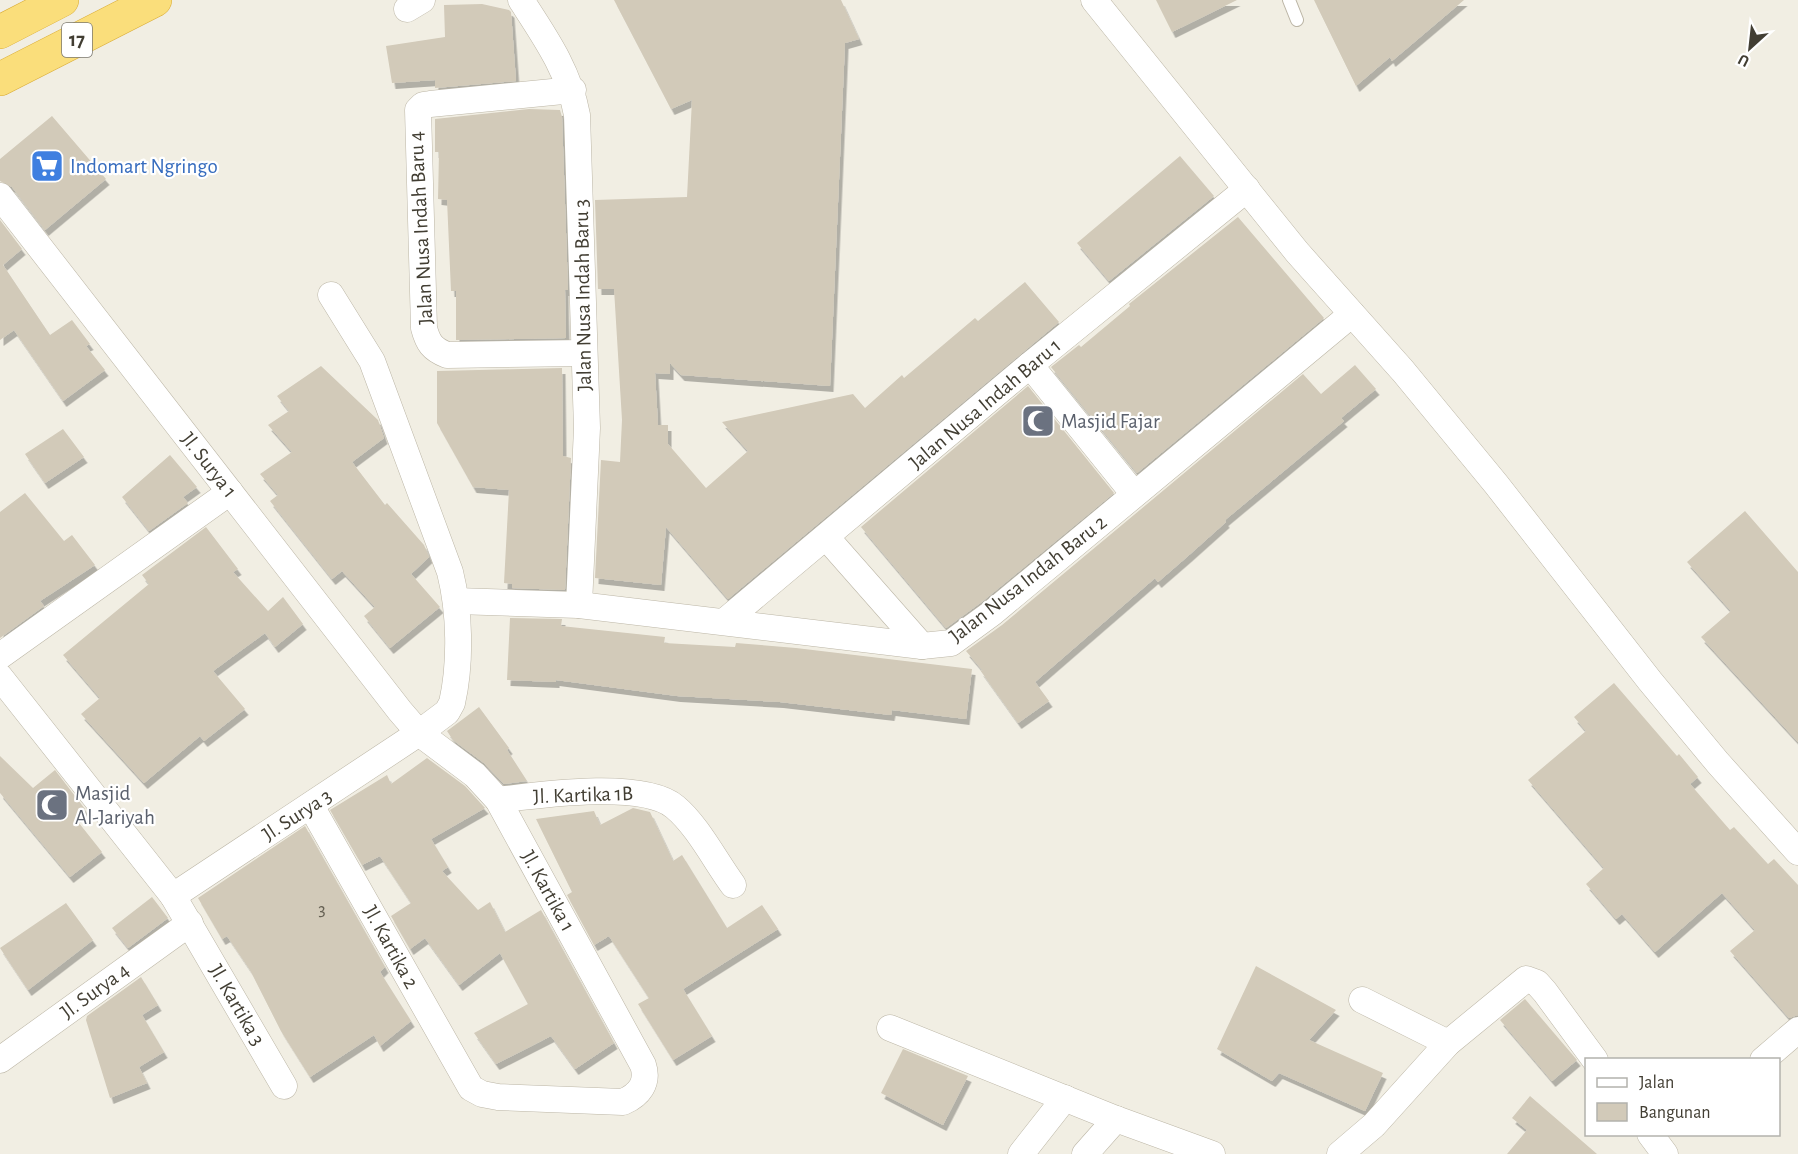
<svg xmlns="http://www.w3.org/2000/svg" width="1798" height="1154" viewBox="0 0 1798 1154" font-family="'Alegreya Sans',sans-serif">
	<defs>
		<filter id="shadow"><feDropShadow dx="3.5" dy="6" stdDeviation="0" flood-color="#0004"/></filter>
	</defs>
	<rect width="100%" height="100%" fill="#f1eee3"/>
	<!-- building -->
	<g fill="#d2cab9" filter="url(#shadow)">
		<path d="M 614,0 L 841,0 L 859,39 L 845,43 L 830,386 L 681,375 L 670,363 L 670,374 L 655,373 L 658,425 L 668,425 L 668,444 L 706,488 L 748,451 L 722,422 L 853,394 L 865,408 L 902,375 L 904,378 L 975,318 L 978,321 L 1025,282 L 1059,322 L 728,599 L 666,527 L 661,585 L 595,578 L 601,460 L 620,462 L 622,420 L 614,289 L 598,289 L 595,200 L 687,197 L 692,100 L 671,109 Z"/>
		<path d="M 1156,0 L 1237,0 L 1172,32 Z"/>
		<path d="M 1314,0 L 1464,0 L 1392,61 L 1390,57 L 1356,86 Z"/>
		<path d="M 482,4 L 509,10 L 511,12 L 516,81 L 435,88 L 435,80 L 392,83 L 386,46 L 445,37 L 444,5 Z"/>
		<path d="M 529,109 L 560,110 L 562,117 L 568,290 L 565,290 L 566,338 L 456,340 L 456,291 L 451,291 L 447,200 L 438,199 L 439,152 L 435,152 L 435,119 Z"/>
		<path d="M 52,116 L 106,179 L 45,230 L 12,187 L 0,181 L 0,159 Z"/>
		<path d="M 1180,156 L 1214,196 L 1109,281 L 1077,243 Z"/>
		<path d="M 1238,217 L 1324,318 L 1137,473 L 1051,367 L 1079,345 L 1081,347 L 1130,306 L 1129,304 Z"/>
		<path d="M 0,220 L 22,249 L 3,265 L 50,335 L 72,320 L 90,344 L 86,346 L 105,370 L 63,401 L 14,330 L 0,340 Z"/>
		<path d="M 1355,365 L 1376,389 L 1341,418 L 1344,421 L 1225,520 L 1226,522 L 1188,556 L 1158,582 L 1155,578 L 1035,682 L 1049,701 L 1018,723 L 980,670 L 983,671 L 966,651 L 1002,625 L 1303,374 L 1321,394 Z"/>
		<path d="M 321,366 L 378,420 L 384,438 L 352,462 L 385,505 L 387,503 L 424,545 L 429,557 L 411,574 L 440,607 L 390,648 L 364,616 L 375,607 L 342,571 L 332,579 L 270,501 L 278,495 L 260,474 L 292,452 L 268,425 L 289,411 L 277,396 Z"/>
		<path d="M 562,368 L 563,456 L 571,458 L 565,590 L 512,588 L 512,584 L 504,583 L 509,490 L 473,487 L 437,423 L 437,371 Z"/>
		<path d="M 1028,386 L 1114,493 L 983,601 L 946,628 L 861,527 Z"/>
		<path d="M 63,429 L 84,457 L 45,483 L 25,454 Z"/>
		<path d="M 170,455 L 197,487 L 183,497 L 188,503 L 149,531 L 122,497 Z"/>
		<path d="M 25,493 L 64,541 L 72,535 L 95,565 L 40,601 L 44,606 L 0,638 L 0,512 Z"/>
		<path d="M 1745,511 L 1798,572 L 1798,742 L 1701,637 L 1731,611 L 1687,562 Z"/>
		<path d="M 206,527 L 238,569 L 233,572 L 268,611 L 283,597 L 303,624 L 275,647 L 265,633 L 213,671 L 245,709 L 204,741 L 200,736 L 144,783 L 81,714 L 100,698 L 63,655 L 149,584 L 142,575 Z"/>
		<path d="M 510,618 L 562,619 L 561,626 L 665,637 L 664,643 L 735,647 L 736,643 L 796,648 L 972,669 L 966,719 L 892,710 L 891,715 L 780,702 L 677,696 L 556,680 L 556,682 L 507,680 Z"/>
		<path d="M 1614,683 L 1677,756 L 1679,754 L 1698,777 L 1690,784 L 1730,830 L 1734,827 L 1768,864 L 1774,859 L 1798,885 L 1798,1015 L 1789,1018 L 1730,951 L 1755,930 L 1722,893 L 1655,952 L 1622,914 L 1616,919 L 1586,884 L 1604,868 L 1528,780 L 1586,731 L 1574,717 Z"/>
		<path d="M 479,707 L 509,748 L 507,750 L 527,781 L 504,784 L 484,763 L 453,740 L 447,731 Z"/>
		<path d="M 0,756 L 33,788 L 55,770 L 85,809 L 75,818 L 102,852 L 70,877 L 0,793 Z"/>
		<path d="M 427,758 L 465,786 L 485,808 L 431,839 L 448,867 L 442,871 L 478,910 L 490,902 L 505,932 L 541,910 L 614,1043 L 575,1069 L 551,1036 L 496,1064 L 474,1033 L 528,1004 L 500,953 L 459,985 L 425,938 L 410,949 L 391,916 L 411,903 L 380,856 L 362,865 L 330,810 L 387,775 L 391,784 Z"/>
		<path d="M 633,808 L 650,812 L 673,861 L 682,855 L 727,928 L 762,905 L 778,929 L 683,989 L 712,1036 L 673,1060 L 638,1004 L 649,998 L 609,936 L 594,945 L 567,895 L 572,892 L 536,819 L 594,811 L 600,825 Z"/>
		<path d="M 305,826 L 385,967 L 380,972 L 411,1021 L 380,1046 L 374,1035 L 310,1077 L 281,1031 L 250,970 L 227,936 L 222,939 L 198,898 Z"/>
		<path d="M 152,897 L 168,918 L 128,948 L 112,928 Z"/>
		<path d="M 66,903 L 93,940 L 28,990 L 0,948 Z"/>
		<path d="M 1256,966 L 1336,1010 L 1309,1040 L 1383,1073 L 1365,1111 L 1279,1073 L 1272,1081 L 1217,1049 Z"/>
		<path d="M 141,977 L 158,1005 L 142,1015 L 164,1052 L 139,1067 L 147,1083 L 110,1098 L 86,1020 L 87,1016 Z"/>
		<path d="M 1525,999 L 1577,1060 L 1552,1081 L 1500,1020 Z"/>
		<path d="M 903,1049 L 968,1076 L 943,1125 L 881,1093 Z"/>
		<path d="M 1530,1096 L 1597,1154 L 1507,1154 L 1527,1130 L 1512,1118 Z"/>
	</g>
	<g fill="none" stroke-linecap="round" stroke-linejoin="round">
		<!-- service casing -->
		<g stroke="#bcb6a6" stroke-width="14">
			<path id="service" d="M 1289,0 L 1297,20"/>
		</g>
		<!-- minor casing -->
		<g stroke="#bcb6a6" stroke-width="27">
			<g id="minor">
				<path d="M 521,0 C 545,37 569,71 577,115 L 587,428 L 579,605"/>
				<path d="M 1094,0 L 1297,252 L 1403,371 L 1496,484 L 1650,681 L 1718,763 L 1798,852"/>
				<path d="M 407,9 L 422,0"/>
				<path d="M 573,90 L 430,104 L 423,105 L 418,110 L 424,328 C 428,343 432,349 447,355 L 584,353"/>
				<path d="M 0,196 L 400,711 L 419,733 L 475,775 L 498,800 L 643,1065 C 649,1083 639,1095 623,1102 L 498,1097 L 482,1094 L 471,1088 L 311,806"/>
				<path d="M 1030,365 L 1134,494"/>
				<path d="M 826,537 L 922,646"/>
				<path d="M 456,601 L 579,605 L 922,646 L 951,643 L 992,613 L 1352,314"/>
				<path d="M 725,621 L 1030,365 L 1247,189"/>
				<path d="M 0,656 L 230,492"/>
				<path d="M 0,677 L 173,896 L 284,1086"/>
				<path d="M 498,800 C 539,795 643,780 675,807 C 697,825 716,862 733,885"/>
				<path d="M 173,896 L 419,733 L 447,712 L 452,703 C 461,663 460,612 450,572 L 372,361 L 331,295"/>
				<path d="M 1362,1000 L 1448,1043"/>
				<path d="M 890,1028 L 1116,1119 L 1212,1154"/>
				<path d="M 0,1060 L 190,923"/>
				<path d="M 1763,1060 L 1798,1030"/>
				<path d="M 1650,1134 L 1665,1154"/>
				<path d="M 1021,1154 L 1065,1098"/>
				<path d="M 1085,1154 L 1116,1119"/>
				<path d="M 1340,1154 L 1374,1125 L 1448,1043 L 1526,979 L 1537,983 L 1545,992 L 1595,1060"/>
			</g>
		</g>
		<!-- trunk casing -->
		<g stroke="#d9ab35" stroke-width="34">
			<g id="trunk">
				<path d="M 0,32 L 62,0"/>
				<path d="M 0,79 L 155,0"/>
			</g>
		</g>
		<!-- service -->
		<use href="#service" stroke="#fff" stroke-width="12"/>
		<!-- minor -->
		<use href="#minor" stroke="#fff" stroke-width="26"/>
		<!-- trunk -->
		<use href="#trunk" stroke="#fade7b" stroke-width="33"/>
	</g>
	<!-- icons -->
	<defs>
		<g id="supermarket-square" transform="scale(1.725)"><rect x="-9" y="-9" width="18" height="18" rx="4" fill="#3f7fe0" stroke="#fff"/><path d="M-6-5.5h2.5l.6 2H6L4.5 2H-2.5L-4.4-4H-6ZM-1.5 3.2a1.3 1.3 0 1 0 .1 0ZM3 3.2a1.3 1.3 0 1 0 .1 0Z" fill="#fff"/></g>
		<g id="mosque-square" transform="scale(1.725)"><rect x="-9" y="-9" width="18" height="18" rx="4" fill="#6b7280" stroke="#fff"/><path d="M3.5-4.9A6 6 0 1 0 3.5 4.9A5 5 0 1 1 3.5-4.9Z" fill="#fff"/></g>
	</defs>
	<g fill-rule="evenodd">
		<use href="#supermarket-square" x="47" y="166"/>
		<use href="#mosque-square" x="1038" y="421"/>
		<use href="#mosque-square" x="52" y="805"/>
	</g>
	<g text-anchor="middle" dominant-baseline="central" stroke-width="4.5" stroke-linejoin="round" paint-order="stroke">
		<!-- number labels -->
		<g font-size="18" fill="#666154">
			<text x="322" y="910">3</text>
		</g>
		<!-- shield labels -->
		<rect fill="#fff" stroke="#7b7870" stroke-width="1.5" x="62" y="23" width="30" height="34" rx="4.5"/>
		<g font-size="20" font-weight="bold" fill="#423e33">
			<text x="77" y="40">17</text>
		</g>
		<!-- shop labels -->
		<g font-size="21" fill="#366cbe" stroke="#fff" text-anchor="start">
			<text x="70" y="166">Indomart Ngringo</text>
		</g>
		<!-- street labels -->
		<g font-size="21" fill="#423e33" stroke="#fff">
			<text transform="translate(421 228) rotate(-93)">Jalan Nusa Indah Baru 4</text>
			<text transform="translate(583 295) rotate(-91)">Jalan Nusa Indah Baru 3</text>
			<text transform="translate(985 404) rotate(-40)">Jalan Nusa Indah Baru 1</text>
			<text transform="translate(209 465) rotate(52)">Jl. Surya 1</text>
			<text transform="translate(1028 579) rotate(-38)">Jalan Nusa Indah Baru 2</text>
			<text transform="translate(583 795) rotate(-2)">Jl. Kartika 1B</text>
			<text transform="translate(297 815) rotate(-33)">Jl. Surya 3</text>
			<text transform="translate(548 891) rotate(61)">Jl. Kartika 1</text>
			<text transform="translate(391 947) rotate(61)">Jl. Kartika 2</text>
			<text transform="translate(95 991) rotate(-36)">Jl. Surya 4</text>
			<text transform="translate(237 1005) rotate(60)">Jl. Kartika 3</text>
		</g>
		<!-- worship labels -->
		<g font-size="21" fill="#5b616d" stroke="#fff" text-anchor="start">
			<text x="1061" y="421">Masjid Fajar</text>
			<text x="75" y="793">Masjid<tspan x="75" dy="24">Al-Jariyah</tspan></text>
		</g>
	</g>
	<!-- legend -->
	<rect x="1585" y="1058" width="195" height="78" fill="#ffffff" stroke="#b3b2ad" stroke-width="1.5"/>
	<rect x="1597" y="1078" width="30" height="9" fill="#ffffff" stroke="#b3b2ad" stroke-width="1.5"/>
	<text x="1639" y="1088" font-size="18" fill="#423e33">Jalan</text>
	<rect x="1597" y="1103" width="30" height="18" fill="#d2cab9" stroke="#b3b2ad" stroke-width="1.5"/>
	<text x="1639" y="1118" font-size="18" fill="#423e33">Bangunan</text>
	<!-- north arrow -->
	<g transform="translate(1750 48) rotate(207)" stroke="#ffffff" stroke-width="4.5" paint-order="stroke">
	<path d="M0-4.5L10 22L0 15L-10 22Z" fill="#423e33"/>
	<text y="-9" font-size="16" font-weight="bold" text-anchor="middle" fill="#423e33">U</text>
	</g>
</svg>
